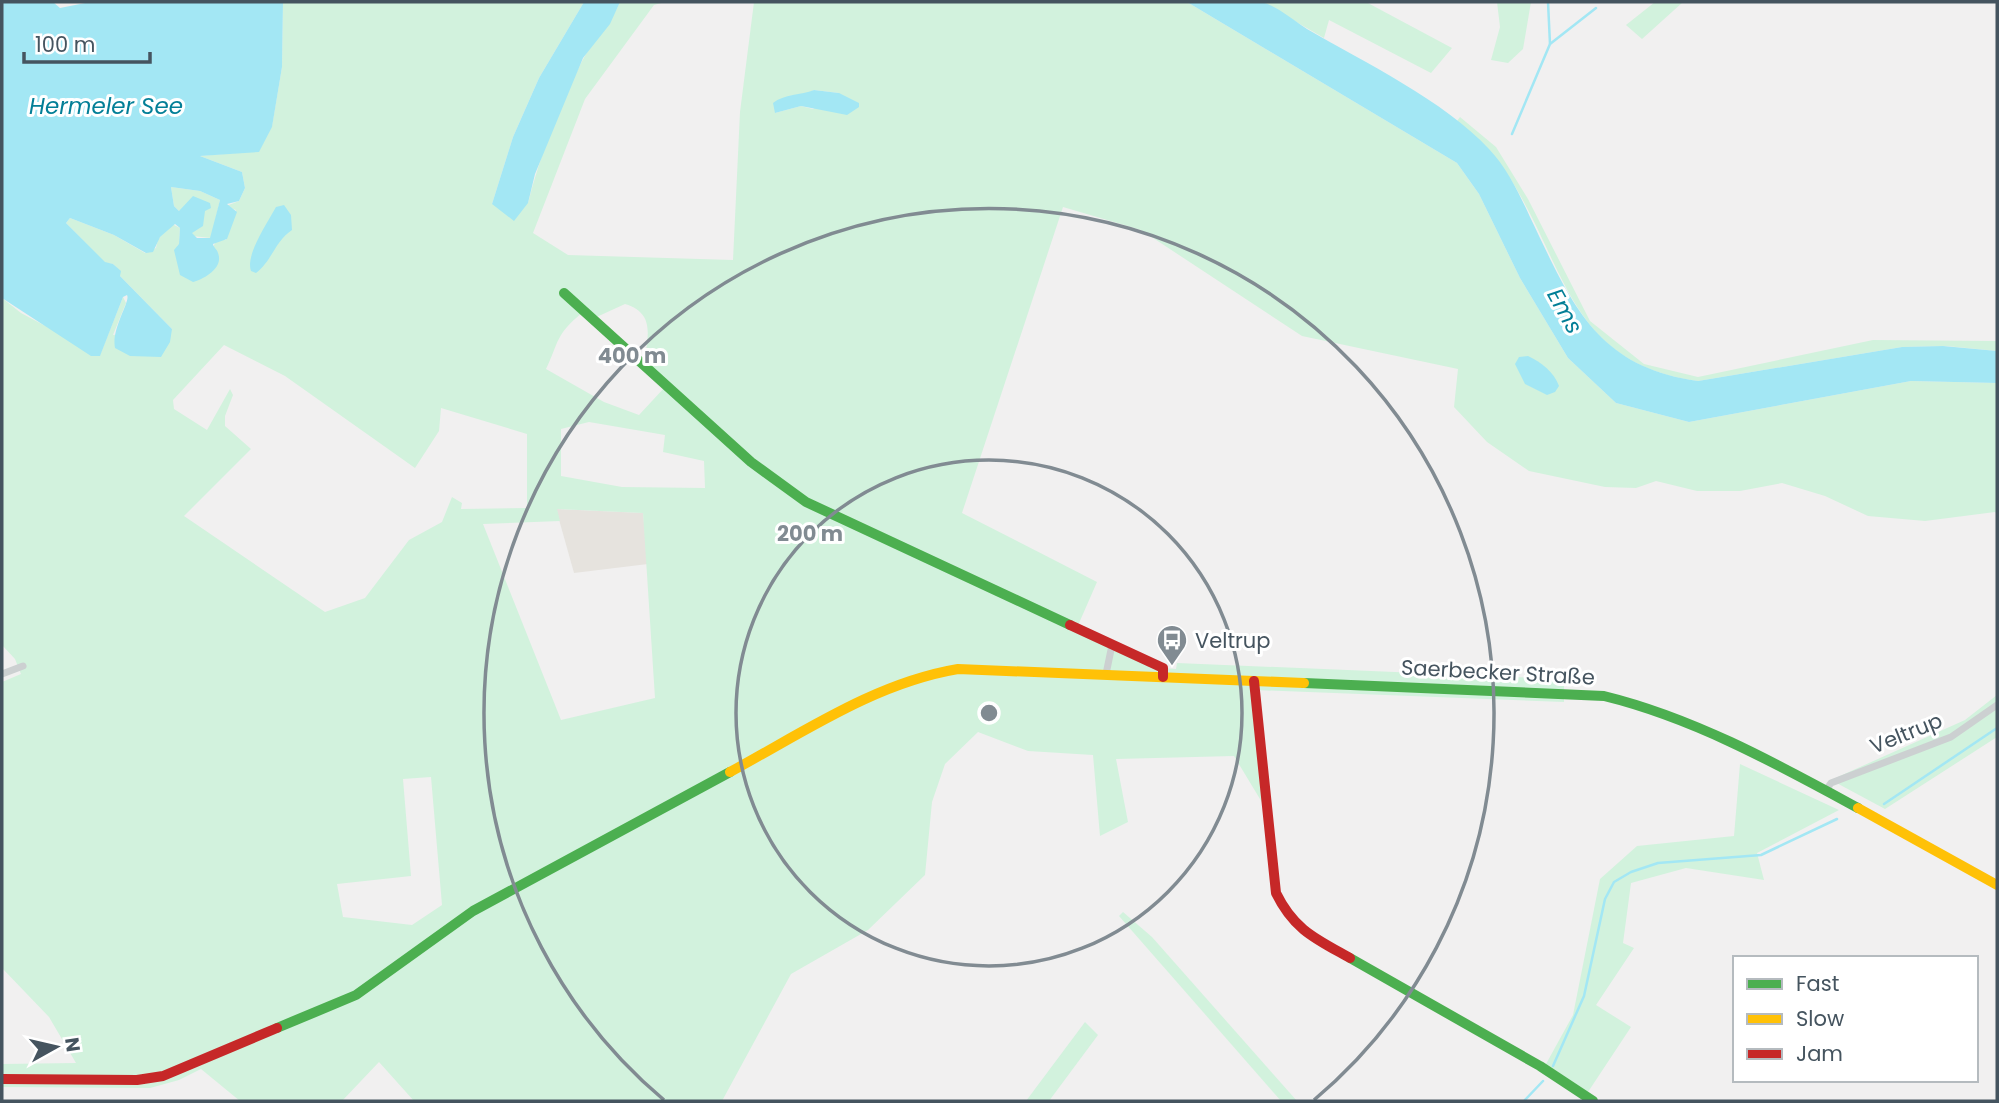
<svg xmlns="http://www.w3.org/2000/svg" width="1999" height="1103" viewBox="0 0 1999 1103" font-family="Poppins,sans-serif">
	<rect width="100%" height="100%" fill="#f1f0f0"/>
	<!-- commercial -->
	<path fill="#e6e3de" d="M 556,509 L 643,513 L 648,564 L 574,573 Z"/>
	<!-- green -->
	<g fill="#d2f2dd" fill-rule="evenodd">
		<path d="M 283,2 L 584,2 L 539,78 L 513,137 L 492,204 L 528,203 C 540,155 560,105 582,61 C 593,40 610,25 620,2 L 665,2 L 654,5 L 585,99 L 533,233 L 568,255 L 733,260 L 740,112 L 754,2 L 1187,2 L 1457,163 L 1479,194 L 1520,278 L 1568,358 L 1616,403 L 1689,422 L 1911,381 L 1997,383 L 1997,514 L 1995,512 L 1925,521 L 1868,516 L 1825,496 L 1782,483 L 1740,491 L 1697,491 L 1656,481 L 1636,488 L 1605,487 L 1529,471 L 1487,442 L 1454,407 L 1458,369 L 1302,336 L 1141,230 L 1063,207 L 962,513 L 1097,582 L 1076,630 L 1163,668 L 1176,669 L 1177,663 L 1564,679 L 1564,702 L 1255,690 L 1263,804 L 1234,756 L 1116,759 L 1128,822 L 1100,836 L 1093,755 L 1028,751 L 978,732 L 945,764 L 932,802 L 925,875 L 868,930 L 791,974 L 722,1101 L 414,1101 L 379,1062 L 342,1101 L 240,1101 L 201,1069 L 179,1080 L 150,1088 L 2,1087 L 2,1064 L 76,1063 L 49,1017 L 2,968 L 2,682 L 21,674 L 15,659 L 2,645 L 2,298 L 21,313 L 100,355 L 123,297 L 126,303 L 113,335 L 172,329 L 120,276 L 120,271 L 113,264 L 105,263 L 66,223 L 70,218 L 114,235 L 145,253 L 156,248 L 158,239 L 172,224 L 180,228 L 179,245 L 176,245 L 213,248 L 216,240 L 226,240 L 236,210 L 226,206 L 239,201 L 245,188 L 242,172 L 200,156 L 259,151 L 272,126 L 282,67 ZM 814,90 L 839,93 L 813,109 L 801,106 L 775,113 L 788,96 L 804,95 ZM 625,304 C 658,314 646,340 644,368 L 665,387 L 639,415 L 604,402 L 546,369 C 559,342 555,335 582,313 L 590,320 ZM 224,345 L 285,376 L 415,468 L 439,431 L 441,408 L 527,434 L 527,508 L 461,509 L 462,503 L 452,497 L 442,522 L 409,540 L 365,598 L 325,612 L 184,516 L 251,449 L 225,426 L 225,416 L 233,395 L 230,389 L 207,430 L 174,409 L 173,400 ZM 589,422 L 665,435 L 663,452 L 704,461 L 705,488 L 622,487 L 561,476 L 561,429 ZM 557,509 L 643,513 L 655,698 L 561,720 L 483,524 L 560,521 ZM 431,777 L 442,905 L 412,925 L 343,917 L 337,884 L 411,876 L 403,779 Z"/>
		<path d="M 1262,2 L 1366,2 L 1452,48 L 1431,73 L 1329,20 L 1324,38 Z"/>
		<path d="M 1497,2 L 1531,2 L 1523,49 L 1508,63 L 1491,60 L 1500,27 Z"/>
		<path d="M 1655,2 L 1683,2 L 1642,39 L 1626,25 Z"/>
		<path d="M 1460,117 L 1496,147 L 1528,199 L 1590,321 L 1644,364 L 1698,377 L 1873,340 L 1997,341 L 1997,351 L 1946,346 L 1902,347 L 1698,381 C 1575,364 1569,279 1516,188 C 1501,161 1480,141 1457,121 Z"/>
		<path d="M 171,187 L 200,191 L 220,200 L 211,238 L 192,236 L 192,231 L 199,228 L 183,209 L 179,211 L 174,206 Z"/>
		<path d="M 1997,695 L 1997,737 L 1885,809 L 1831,780 L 1965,720 Z"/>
		<path d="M 1740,764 L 1839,810 L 1757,853 L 1764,880 L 1686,868 L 1631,883 L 1623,943 L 1634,948 L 1596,1005 L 1631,1027 L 1588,1092 L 1546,1064 L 1573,1015 L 1600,879 L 1637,846 L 1734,836 Z"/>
		<path d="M 1123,912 L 1152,937 L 1297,1101 L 1281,1101 L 1119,916 Z"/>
		<path d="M 1085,1022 L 1098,1035 L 1049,1101 L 1026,1101 Z"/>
	</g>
	<!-- water -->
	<g fill="#a3e7f4" fill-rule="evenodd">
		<path d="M 2,2 L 53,2 L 60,8 L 90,2 L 283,2 L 282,67 L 272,127 L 259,152 L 200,156 L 242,172 L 245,188 L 239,201 L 227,204 L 237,212 L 227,239 L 213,244 C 213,247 217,249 218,253 C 224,268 204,279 193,282 L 180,275 L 174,250 L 179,244 L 180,228 L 175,224 L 160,237 L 153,252 L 146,253 L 114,235 L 70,218 L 66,223 L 105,262 L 113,264 L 121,271 L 120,276 L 172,329 L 170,342 L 161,357 L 130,356 L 115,348 C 111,328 131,301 127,295 L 123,297 L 100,356 L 91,356 L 2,298 ZM 171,187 L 200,191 L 220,200 L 210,238 L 197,238 L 192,233 L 203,226 L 205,211 L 211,208 L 210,203 L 193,196 L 179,211 L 174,206 Z"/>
		<path d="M 584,2 L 620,2 L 610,24 L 583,58 L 535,174 L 528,203 L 514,221 L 492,204 L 513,137 L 539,78 Z"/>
		<path d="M 1187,2 C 1208,2 1242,0 1261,2 C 1276,5 1294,21 1307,29 C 1364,62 1445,101 1489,149 C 1507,168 1519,193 1530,217 C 1571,302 1595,367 1698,381 L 1902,347 L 1943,346 L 1997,351 L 1997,383 L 1911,381 L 1689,422 L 1616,403 L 1568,358 L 1520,278 L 1479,194 L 1457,163 Z"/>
		<path d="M 814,90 L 839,93 L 859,103 L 859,107 L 847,115 L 801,106 L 775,113 L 773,103 C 784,94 801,95 814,90 Z"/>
		<path d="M 284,205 L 291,215 L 292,230 C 275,241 272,261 256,273 L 251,271 C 245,255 268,222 276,207 Z"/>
		<path d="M 1528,356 C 1541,362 1554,372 1559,386 L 1555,392 L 1547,395 L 1525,384 L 1515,364 L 1519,357 Z"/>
	</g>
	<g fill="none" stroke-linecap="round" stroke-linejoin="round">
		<!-- stream -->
		<g stroke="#a3e7f4" stroke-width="2.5">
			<path d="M 1548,2 L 1550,44"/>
			<path d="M 1512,134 L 1550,44 L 1596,8"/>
			<path d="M 1884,804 L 1997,728"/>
			<path d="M 1553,1066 L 1584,996 L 1605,899 L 1614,882 L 1631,872 L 1658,863 L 1761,855 L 1837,819"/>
			<path d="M 1524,1101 L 1543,1081"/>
		</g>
		<!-- street -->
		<g stroke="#ccd0d1" stroke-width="7">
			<path d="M 2,674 L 23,666"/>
			<path d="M 1106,674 L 1112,645"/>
			<path d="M 1826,790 L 1831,783 L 1951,737 L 1997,705"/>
		</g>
		<!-- fast -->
		<g stroke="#4caf50" stroke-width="10">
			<path d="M 564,293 L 751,462 L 806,502 L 1070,625"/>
			<path d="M 1304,683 L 1604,696 C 1694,718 1777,764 1858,808"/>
			<path d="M 1350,958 L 1540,1066 L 1593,1101"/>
			<path d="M 277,1028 L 356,995 L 473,911 L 730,772"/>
		</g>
		<!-- slow -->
		<g stroke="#ffc107" stroke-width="10">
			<path d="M 730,772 C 804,732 875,683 958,669 L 1304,683"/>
			<path d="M 1858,808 L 1997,885"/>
		</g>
		<!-- jam -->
		<g stroke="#c62828" stroke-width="10">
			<path d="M 1070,625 L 1163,668 L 1163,677"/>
			<path d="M 1254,681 L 1276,893 C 1294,930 1316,939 1350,958"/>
			<path d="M 2,1079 L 137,1080 L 163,1076 L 277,1028"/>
		</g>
	</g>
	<!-- distance rings -->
	<g fill="none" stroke="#818b92" stroke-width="3.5">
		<circle cx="989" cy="713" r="253"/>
		<path d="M664 1100A505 505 0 1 1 1314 1100"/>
	</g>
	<!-- icons -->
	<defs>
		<g id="bus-pin" transform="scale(1.575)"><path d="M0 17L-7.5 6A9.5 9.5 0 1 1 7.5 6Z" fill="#818b92" stroke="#fff"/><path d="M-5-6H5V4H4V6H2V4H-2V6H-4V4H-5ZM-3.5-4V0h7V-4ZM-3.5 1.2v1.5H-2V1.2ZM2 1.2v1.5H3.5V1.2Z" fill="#fff"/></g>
	</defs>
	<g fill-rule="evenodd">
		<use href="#bus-pin" x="1172" y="640"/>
	</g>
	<g text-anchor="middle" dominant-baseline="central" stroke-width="6" stroke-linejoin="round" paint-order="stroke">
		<!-- poi labels -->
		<g font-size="21" fill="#45545f" stroke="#fff" text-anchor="start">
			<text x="1195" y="640">Veltrup</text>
		</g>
		<!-- street labels -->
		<g font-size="21" fill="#45545f" stroke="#fff">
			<text transform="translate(1498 672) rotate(3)">Saerbecker Straße</text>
			<text transform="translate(1906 733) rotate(-22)">Veltrup</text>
		</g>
		<!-- water labels -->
		<g font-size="23" font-style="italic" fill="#037f97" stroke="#fff">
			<text x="106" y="106">Hermeler See</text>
			<text transform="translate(1565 311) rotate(61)">Ems</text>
		</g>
	</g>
	<circle cx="989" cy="713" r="10" fill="#818b92" stroke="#fff" stroke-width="3.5"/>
	<g font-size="21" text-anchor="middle" font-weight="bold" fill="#818b92" stroke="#fff" stroke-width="6" stroke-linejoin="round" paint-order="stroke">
		<text x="632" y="363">400 m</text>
		<text x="810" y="541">200 m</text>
	</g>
	<!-- border -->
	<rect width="1999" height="1103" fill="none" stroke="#45545f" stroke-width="7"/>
	<!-- legend -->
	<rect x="1733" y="956" width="245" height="126" fill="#ffffff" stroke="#b5bbbf" stroke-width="2"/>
	<rect x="1747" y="979" width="35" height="10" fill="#4caf50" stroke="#b5bbbf" stroke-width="2"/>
	<text x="1796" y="991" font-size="21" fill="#45545f">Fast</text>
	<rect x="1747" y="1014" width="35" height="10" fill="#ffc107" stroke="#b5bbbf" stroke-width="2"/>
	<text x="1796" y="1026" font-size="21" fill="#45545f">Slow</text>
	<rect x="1747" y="1049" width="35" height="10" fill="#c62828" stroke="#b5bbbf" stroke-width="2"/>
	<text x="1796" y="1061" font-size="21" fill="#45545f">Jam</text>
	<!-- north arrow -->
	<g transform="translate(56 1047) rotate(82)" stroke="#ffffff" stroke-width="5" paint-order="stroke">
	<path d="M0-5L12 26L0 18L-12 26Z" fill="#45545f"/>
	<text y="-10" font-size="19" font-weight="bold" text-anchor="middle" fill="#45545f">N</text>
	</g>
	<!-- scale -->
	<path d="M24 52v10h126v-10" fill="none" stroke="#45545f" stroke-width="3.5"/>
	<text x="35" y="52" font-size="21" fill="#45545f" stroke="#ffffff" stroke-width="5" paint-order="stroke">100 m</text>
</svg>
